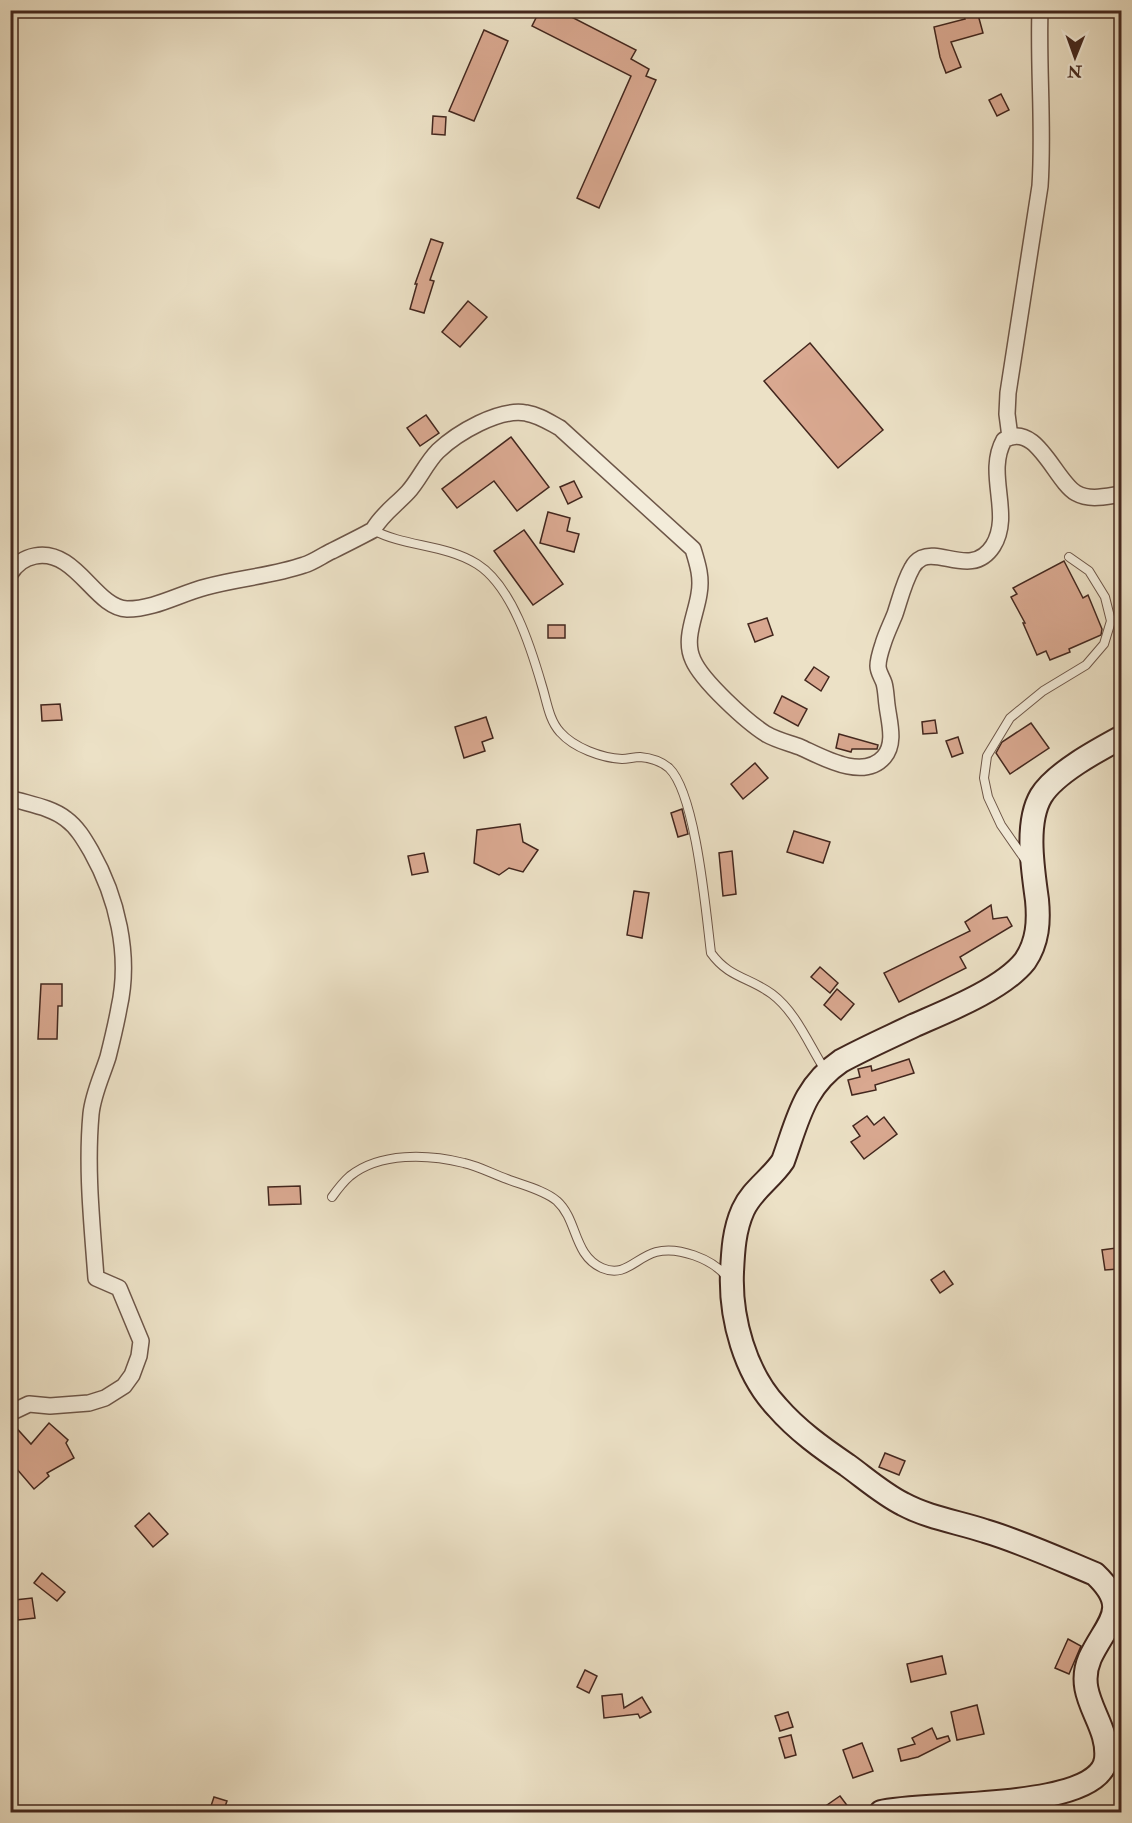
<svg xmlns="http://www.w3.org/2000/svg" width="1132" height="1823" viewBox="0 0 1132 1823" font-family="'IM FELL Double Pica',serif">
	<rect width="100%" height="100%" fill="#ece1c6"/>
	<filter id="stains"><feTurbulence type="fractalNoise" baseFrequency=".00333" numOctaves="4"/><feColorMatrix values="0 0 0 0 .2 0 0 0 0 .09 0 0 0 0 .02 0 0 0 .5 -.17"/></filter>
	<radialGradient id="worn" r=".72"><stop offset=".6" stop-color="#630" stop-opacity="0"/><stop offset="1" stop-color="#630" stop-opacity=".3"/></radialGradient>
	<!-- building -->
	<g fill="#d9a890" stroke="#43271e" stroke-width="1.5">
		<path d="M 540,10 L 558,10 L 636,50 L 631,59 L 649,69 L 646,76 L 656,80 L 599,208 L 577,198 L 631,76 L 532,26 Z"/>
		<path d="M 977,11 L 983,33 L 951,42 L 961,67 L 946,73 L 940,57 L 934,27 L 965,19 L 963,14 Z"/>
		<path d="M 484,30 L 508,41 L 474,121 L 449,111 Z"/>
		<path d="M 1001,94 L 1009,110 L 997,116 L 989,100 Z"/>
		<path d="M 433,116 L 446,117 L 445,135 L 432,134 Z"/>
		<path d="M 431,239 L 443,243 L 430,280 L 434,281 L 424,313 L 410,309 L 417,284 L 415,284 Z"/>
		<path d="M 468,301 L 487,317 L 460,347 L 442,332 Z"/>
		<path d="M 810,343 L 883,430 L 838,468 L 764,381 Z"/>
		<path d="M 426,415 L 439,433 L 420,446 L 407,428 Z"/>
		<path d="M 511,437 L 549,487 L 517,511 L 494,481 L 457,508 L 442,489 Z"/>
		<path d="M 574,481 L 582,497 L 568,504 L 560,487 Z"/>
		<path d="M 548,512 L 570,518 L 567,531 L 579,534 L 574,552 L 540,543 Z"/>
		<path d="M 524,530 L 563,584 L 533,605 L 494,551 Z"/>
		<path d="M 1064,561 L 1083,598 L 1088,595 L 1102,629 L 1101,635 L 1069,649 L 1070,652 L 1050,660 L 1046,651 L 1037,655 L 1023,623 L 1025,623 L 1011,597 L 1017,594 L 1013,588 Z"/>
		<path d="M 767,618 L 773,635 L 755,642 L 748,624 Z"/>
		<rect x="548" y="625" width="17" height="13"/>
		<path d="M 814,667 L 829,677 L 821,691 L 805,680 Z"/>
		<path d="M 782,696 L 807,709 L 798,726 L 774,713 Z"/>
		<path d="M 60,704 L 62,720 L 42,721 L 41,705 Z"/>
		<path d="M 486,717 L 493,738 L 482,742 L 485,751 L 464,758 L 455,727 Z"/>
		<path d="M 935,720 L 937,733 L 923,734 L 922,722 Z"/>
		<path d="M 1031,723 L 1049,748 L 1010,774 L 996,753 L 1002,742 Z"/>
		<path d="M 839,734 L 878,745 L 877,749 L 852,749 L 851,752 L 836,748 Z"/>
		<path d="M 958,737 L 963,753 L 952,757 L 946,741 Z"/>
		<path d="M 755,763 L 768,778 L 743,799 L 731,784 Z"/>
		<path d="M 682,809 L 688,834 L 678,837 L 671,813 Z"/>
		<path d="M 520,824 L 523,842 L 538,850 L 523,872 L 509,868 L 499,875 L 474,863 L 477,830 Z"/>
		<path d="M 794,831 L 830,842 L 823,863 L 787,852 Z"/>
		<path d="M 732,851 L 736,894 L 723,896 L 719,853 Z"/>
		<path d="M 424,853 L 428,872 L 412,875 L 408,856 Z"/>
		<path d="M 634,891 L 649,893 L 642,938 L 627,935 Z"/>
		<path d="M 991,905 L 993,919 L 1007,917 L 1012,926 L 960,957 L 966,968 L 899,1002 L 884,973 L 970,931 L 965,922 Z"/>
		<path d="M 820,967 L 838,983 L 830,993 L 811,977 Z"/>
		<path d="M 41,984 L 62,984 L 62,1006 L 58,1006 L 57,1039 L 38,1039 Z"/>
		<path d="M 837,989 L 854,1004 L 841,1020 L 824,1005 Z"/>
		<path d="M 909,1059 L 914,1073 L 875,1085 L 876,1090 L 852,1095 L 848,1080 L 860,1077 L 858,1069 L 871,1066 L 872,1071 Z"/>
		<path d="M 867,1116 L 874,1125 L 884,1117 L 897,1134 L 864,1159 L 851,1142 L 860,1136 L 853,1126 Z"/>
		<path d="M 300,1186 L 301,1204 L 269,1205 L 268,1187 Z"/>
		<path d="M 1116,1248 L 1118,1269 L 1105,1270 L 1102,1250 Z"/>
		<path d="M 944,1271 L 953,1284 L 940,1293 L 931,1280 Z"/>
		<path d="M 11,1422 L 31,1444 L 49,1423 L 68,1440 L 66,1443 L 74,1458 L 47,1473 L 49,1476 L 34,1489 L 10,1461 Z"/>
		<path d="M 885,1453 L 905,1461 L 899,1475 L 879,1467 Z"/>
		<path d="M 149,1513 L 168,1534 L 153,1547 L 135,1526 Z"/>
		<path d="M 42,1573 L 65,1592 L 57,1601 L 34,1583 Z"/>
		<path d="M 32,1598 L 35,1618 L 18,1620 L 15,1600 Z"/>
		<path d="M 1068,1639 L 1081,1646 L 1069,1674 L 1055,1668 Z"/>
		<path d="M 942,1656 L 946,1674 L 911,1682 L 907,1664 Z"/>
		<path d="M 585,1670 L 597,1676 L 589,1693 L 577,1687 Z"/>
		<path d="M 622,1694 L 624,1708 L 642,1697 L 651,1712 L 640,1718 L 638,1714 L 604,1718 L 602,1696 Z"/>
		<path d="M 977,1705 L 984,1734 L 957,1740 L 951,1712 Z"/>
		<path d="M 788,1712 L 793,1727 L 780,1731 L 775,1716 Z"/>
		<path d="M 932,1728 L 937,1739 L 948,1736 L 950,1741 L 918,1757 L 901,1761 L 898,1749 L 915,1744 L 912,1738 Z"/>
		<path d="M 791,1735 L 796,1755 L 785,1758 L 779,1738 Z"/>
		<path d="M 862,1743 L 873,1771 L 853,1778 L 843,1750 Z"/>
		<path d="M 840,1796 L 852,1812 L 817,1812 Z"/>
		<path d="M 214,1797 L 227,1801 L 223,1812 L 209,1812 Z"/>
	</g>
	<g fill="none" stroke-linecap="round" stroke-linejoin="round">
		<!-- lane casing -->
		<g stroke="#6d5648" stroke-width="10">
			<g id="lane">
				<path d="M 373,530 C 405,547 445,544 477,564 C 512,586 531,648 542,686 C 547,702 549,720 560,732 C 574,748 602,758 622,759 C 628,759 634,757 640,757 C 651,758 661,761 669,768 C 696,794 706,913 711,953 C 729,978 749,977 772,994 C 796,1012 809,1045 825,1070"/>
				<path d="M 1026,861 L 1001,825 L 988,797 L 984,778 L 987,756 L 1010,718 L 1043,691 L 1086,665 L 1104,644 L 1111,621 L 1105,597 L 1089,571 L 1069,557"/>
				<path d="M 332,1197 C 337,1190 343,1182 350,1176 C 380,1152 428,1154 464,1163 C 478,1166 493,1174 507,1179 C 522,1185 544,1190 557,1201 C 578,1220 573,1255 602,1268 C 625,1278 635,1258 656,1252 C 678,1246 712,1259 726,1276"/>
			</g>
		</g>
		<!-- street casing -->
		<g stroke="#6d5648" stroke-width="18">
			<g id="street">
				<path d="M 1010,437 L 1007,414 L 1008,393 L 1040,186 C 1044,128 1038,69 1040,10"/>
				<path d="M 10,574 C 16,564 24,558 35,556 C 76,548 95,608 127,609 C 155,609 179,594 206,587 C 238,578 272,576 304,565 C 314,562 323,555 332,551 C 346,544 360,537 373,530 C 382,514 396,505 408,492 C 419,480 426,463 438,451 C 457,433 499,408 526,413 C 539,415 549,422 560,428 L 693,549 C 698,565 702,578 699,594 C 696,615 683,639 693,660 C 702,681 747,722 766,734 C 776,740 789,743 800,747 C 822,757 863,781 884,757 C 896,743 889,722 887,705 C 886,698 886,690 884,683 C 882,677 878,672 878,666 C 878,659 881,650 883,644 C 886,634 891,624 895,614 C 900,599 904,582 912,568 C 914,564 918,560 922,558 C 941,549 973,577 993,546 C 1013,514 985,474 1004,440 C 1036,420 1055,481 1076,493 C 1090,501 1107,496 1122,494"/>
				<path d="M 10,798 C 28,804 51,807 66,819 C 77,827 84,839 91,851 C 117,897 131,955 119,1008 C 116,1025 112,1041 108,1057 C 102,1076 93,1094 91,1114 C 86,1169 92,1223 96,1278 L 119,1288 L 141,1341 L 139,1356 L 132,1375 L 124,1386 L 105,1398 L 89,1403 L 50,1406 L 29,1404 L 10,1413"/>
			</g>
		</g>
		<!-- secondary casing -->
		<g stroke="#43271e" stroke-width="26">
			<path id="secondary" d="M 881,1812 C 921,1801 1100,1812 1106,1759 C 1110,1722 1073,1697 1090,1658 C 1107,1622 1132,1609 1095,1574 C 1059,1559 1022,1542 985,1531 C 958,1522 929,1518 903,1504 C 883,1494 865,1478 847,1465 C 822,1448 797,1430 777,1407 C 745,1373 730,1318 732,1272 C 733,1251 734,1230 743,1210 C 752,1190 771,1179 783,1161 C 798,1120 803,1087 841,1061 C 865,1048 890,1037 915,1025 C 947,1011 1003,989 1025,961 C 1038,942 1039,921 1037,900 C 1033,870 1025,823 1041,796 C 1055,773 1098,750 1122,737"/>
		</g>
		<!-- lane -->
		<use href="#lane" stroke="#f3ecda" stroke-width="8"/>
		<!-- street -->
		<use href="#street" stroke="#f3ecda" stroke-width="15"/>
		<!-- secondary -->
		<use href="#secondary" stroke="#f3ecda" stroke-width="22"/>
	</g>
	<!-- margin -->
	<rect width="1132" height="1823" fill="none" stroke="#ece1c6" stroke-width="36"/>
	<rect x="12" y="12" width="1108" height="1799" fill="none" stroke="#43271e" stroke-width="3"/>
	<rect x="18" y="18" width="1096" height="1787" fill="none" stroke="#43271e" stroke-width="1.5"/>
	<!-- north arrow -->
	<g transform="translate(1075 57) rotate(181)" stroke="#f3ecda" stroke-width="4.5" paint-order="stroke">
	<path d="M0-4.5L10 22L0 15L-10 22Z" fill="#43271e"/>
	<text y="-9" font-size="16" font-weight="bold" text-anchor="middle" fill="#43271e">N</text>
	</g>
	<rect width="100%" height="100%" filter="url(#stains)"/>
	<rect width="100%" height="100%" fill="url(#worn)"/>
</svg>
